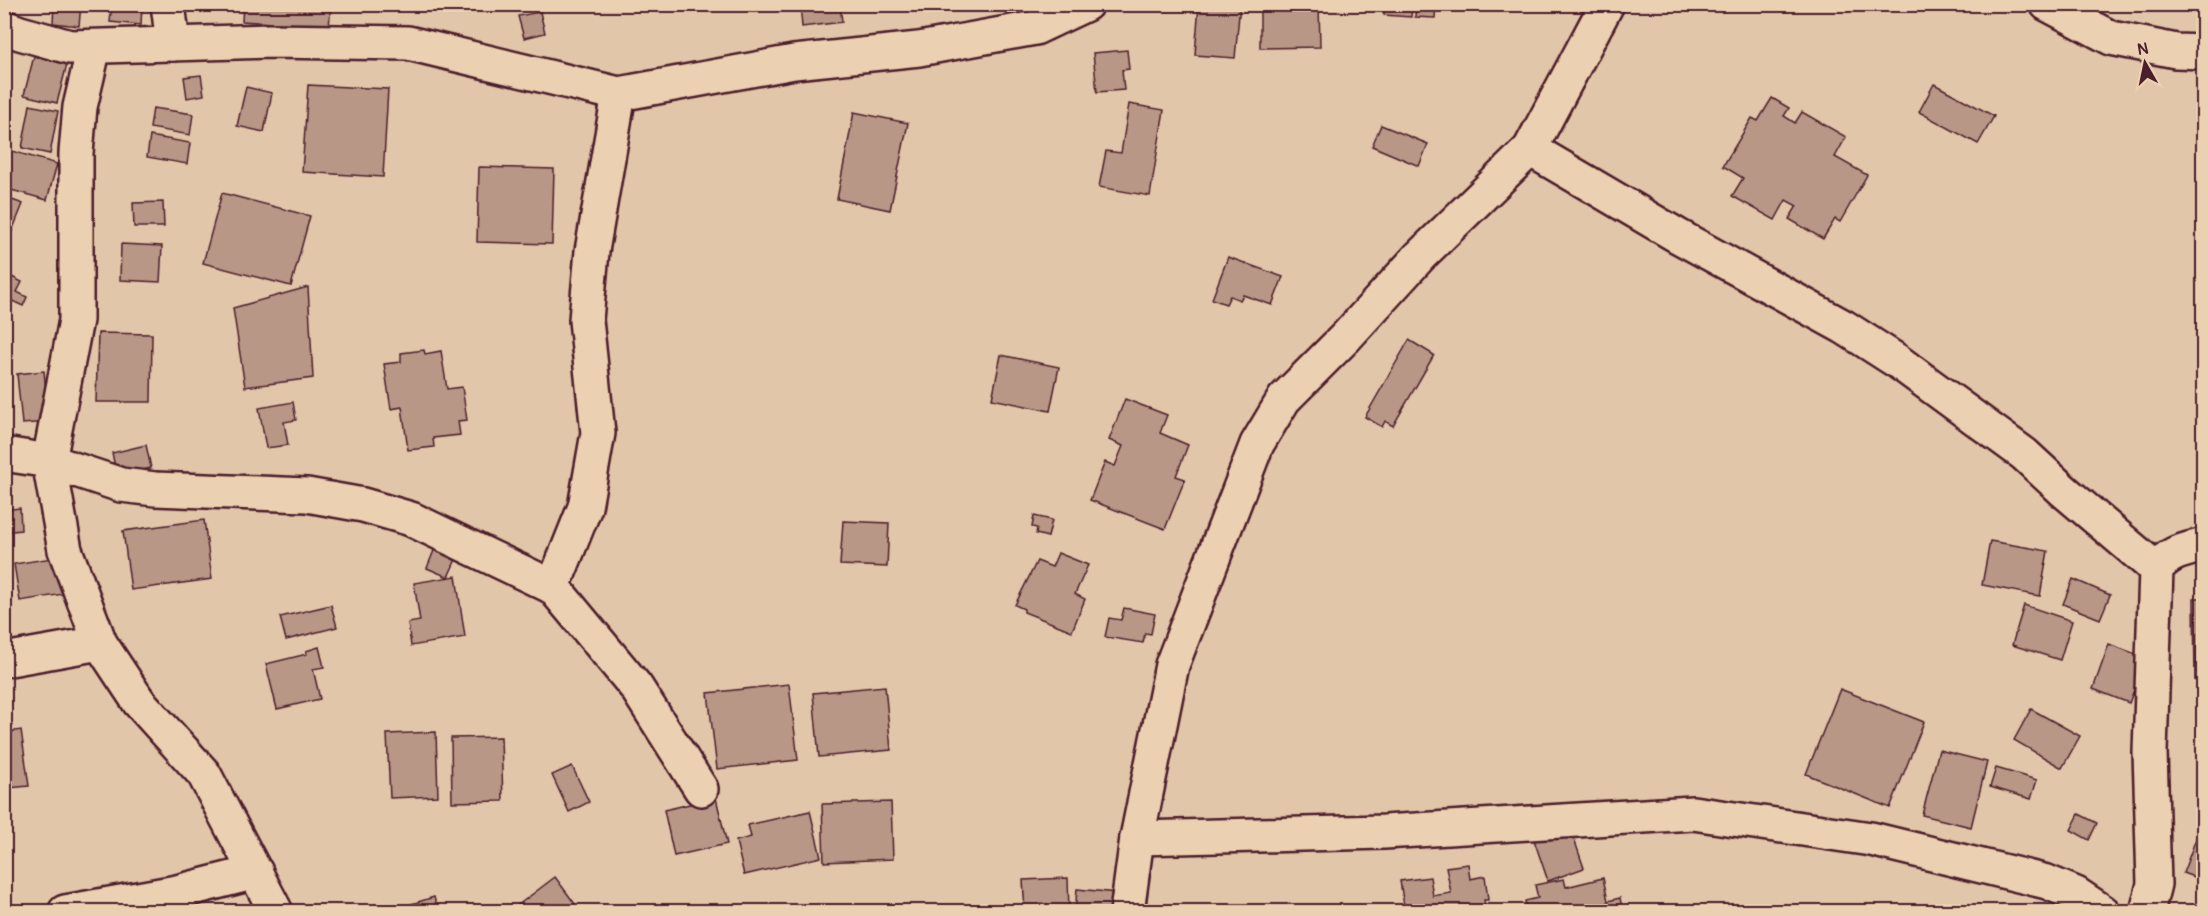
<svg xmlns="http://www.w3.org/2000/svg" width="2208" height="916" viewBox="0 0 2208 916" font-family="Pangolin,sans-serif">
	<rect width="100%" height="100%" fill="#e2c6aa"/>
	<filter id="ink" filterUnits="userSpaceOnUse"><feTurbulence type="fractalNoise" baseFrequency=".0167" numOctaves="2"/><feDisplacementMap in="SourceGraphic" scale="12" xChannelSelector="R" yChannelSelector="G"/><feConvolveMatrix kernelMatrix="1 2 1 2 8 2 1 2 1" color-interpolation-filters="sRGB"/></filter>
	<g filter="url(#ink)">
		<!-- building -->
		<g fill="#b89786" stroke="#4a1f2b" stroke-width="1.5">
			<path d="M 54,4 L 81,4 L 79,26 L 53,23 Z"/>
			<path d="M 112,4 L 142,4 L 141,25 L 110,22 Z"/>
			<path d="M 243,4 L 331,4 L 329,27 L 242,21 Z"/>
			<path d="M 800,4 L 840,4 L 842,22 L 802,27 Z"/>
			<path d="M 1199,4 L 1240,4 L 1235,58 L 1195,55 Z"/>
			<path d="M 1260,4 L 1319,4 L 1320,47 L 1260,48 Z"/>
			<path d="M 1385,4 L 1412,4 L 1411,17 L 1384,15 Z"/>
			<path d="M 1416,4 L 1436,4 L 1435,18 L 1415,17 Z"/>
			<path d="M 540,12 L 545,33 L 524,38 L 518,16 Z"/>
			<path d="M 4,44 L 11,47 L 4,62 Z"/>
			<path d="M 1127,50 L 1129,69 L 1122,70 L 1124,90 L 1097,92 L 1093,53 Z"/>
			<path d="M 34,56 L 67,64 L 57,103 L 24,95 Z"/>
			<path d="M 201,75 L 204,95 L 187,98 L 184,77 Z"/>
			<path d="M 1934,84 L 1994,116 L 1978,144 L 1919,112 Z"/>
			<path d="M 308,85 L 388,89 L 383,177 L 302,172 Z"/>
			<path d="M 246,87 L 272,93 L 264,132 L 237,126 Z"/>
			<path d="M 1772,98 L 1789,108 L 1784,116 L 1795,123 L 1802,112 L 1846,137 L 1835,157 L 1867,175 L 1840,222 L 1835,219 L 1823,239 L 1789,219 L 1797,206 L 1786,200 L 1775,220 L 1732,196 L 1743,178 L 1723,166 L 1752,118 L 1758,121 Z"/>
			<path d="M 1129,104 L 1164,110 L 1150,196 L 1099,187 L 1106,151 L 1121,153 Z"/>
			<path d="M 30,105 L 58,111 L 50,154 L 22,148 Z"/>
			<path d="M 153,108 L 193,114 L 190,135 L 150,128 Z"/>
			<path d="M 854,112 L 908,123 L 890,210 L 837,199 Z"/>
			<path d="M 1381,125 L 1428,144 L 1419,166 L 1372,146 Z"/>
			<path d="M 150,136 L 190,143 L 187,164 L 147,157 Z"/>
			<path d="M 5,149 L 57,164 L 47,200 L 4,188 Z"/>
			<path d="M 479,167 L 554,169 L 552,244 L 477,242 Z"/>
			<path d="M 222,193 L 310,216 L 291,286 L 203,263 Z"/>
			<path d="M 4,197 L 23,204 L 6,246 L 4,246 Z"/>
			<path d="M 163,202 L 164,227 L 134,227 L 133,203 Z"/>
			<path d="M 121,244 L 162,246 L 160,282 L 120,280 Z"/>
			<path d="M 1228,257 L 1283,277 L 1272,305 L 1243,295 L 1240,300 L 1230,296 L 1226,304 L 1212,299 Z"/>
			<path d="M 10,276 L 22,282 L 17,292 L 27,297 L 23,306 L 4,297 L 4,286 Z"/>
			<path d="M 308,287 L 313,378 L 245,387 L 233,308 Z"/>
			<path d="M 98,333 L 152,334 L 151,402 L 96,402 Z"/>
			<path d="M 1409,340 L 1434,355 L 1393,426 L 1385,421 L 1382,427 L 1365,417 Z"/>
			<path d="M 424,350 L 425,354 L 441,351 L 447,389 L 462,387 L 467,420 L 458,421 L 460,435 L 433,438 L 434,447 L 408,450 L 402,407 L 391,409 L 384,364 L 401,362 L 401,353 Z"/>
			<path d="M 1001,355 L 1059,367 L 1050,411 L 992,399 Z"/>
			<path d="M 44,371 L 49,422 L 22,424 L 17,374 Z"/>
			<path d="M 1125,399 L 1167,415 L 1160,433 L 1188,445 L 1176,476 L 1185,479 L 1165,529 L 1090,500 L 1105,462 L 1115,466 L 1123,446 L 1109,440 Z"/>
			<path d="M 293,402 L 296,420 L 284,422 L 288,445 L 266,448 L 259,408 Z"/>
			<path d="M 146,445 L 151,468 L 117,476 L 112,453 Z"/>
			<path d="M 20,508 L 21,530 L 4,532 L 4,510 Z"/>
			<path d="M 1034,516 L 1052,520 L 1048,537 L 1036,534 L 1037,528 L 1032,527 Z"/>
			<path d="M 204,520 L 212,579 L 131,590 L 123,531 Z"/>
			<path d="M 843,521 L 889,523 L 887,567 L 840,565 Z"/>
			<path d="M 1990,541 L 2048,551 L 2040,596 L 1982,585 Z"/>
			<path d="M 435,548 L 457,557 L 448,577 L 427,568 Z"/>
			<path d="M 1058,553 L 1088,565 L 1075,594 L 1085,599 L 1072,631 L 1024,612 L 1024,609 L 1015,605 L 1037,561 L 1052,567 Z"/>
			<path d="M 58,557 L 64,594 L 20,601 L 14,564 Z"/>
			<path d="M 456,576 L 465,637 L 411,646 L 408,623 L 420,621 L 414,583 Z"/>
			<path d="M 2073,579 L 2110,595 L 2100,619 L 2063,604 Z"/>
			<path d="M 2194,598 L 2204,598 L 2204,680 L 2195,680 Z"/>
			<path d="M 331,605 L 337,627 L 286,640 L 280,617 Z"/>
			<path d="M 2024,605 L 2072,621 L 2060,660 L 2012,645 Z"/>
			<path d="M 1124,608 L 1155,614 L 1151,634 L 1145,633 L 1143,643 L 1105,637 L 1109,618 L 1121,620 Z"/>
			<path d="M 2109,644 L 2146,658 L 2129,703 L 2093,689 Z"/>
			<path d="M 319,647 L 324,667 L 313,669 L 320,699 L 277,709 L 266,664 L 307,654 L 306,651 Z"/>
			<path d="M 789,684 L 798,760 L 717,769 L 708,693 Z"/>
			<path d="M 885,686 L 891,750 L 819,757 L 813,693 Z"/>
			<path d="M 1840,689 L 1924,722 L 1890,808 L 1806,774 Z"/>
			<path d="M 2031,709 L 2080,736 L 2062,768 L 2014,740 Z"/>
			<path d="M 21,730 L 29,786 L 8,788 L 4,759 L 4,733 Z"/>
			<path d="M 436,732 L 438,796 L 390,798 L 387,734 Z"/>
			<path d="M 501,737 L 503,801 L 452,802 L 451,738 Z"/>
			<path d="M 1939,750 L 1987,762 L 1971,827 L 1922,815 Z"/>
			<path d="M 572,766 L 589,802 L 569,812 L 552,775 Z"/>
			<path d="M 1996,768 L 2037,780 L 2031,799 L 1990,787 Z"/>
			<path d="M 716,798 L 727,844 L 674,856 L 664,810 Z"/>
			<path d="M 891,802 L 893,859 L 824,862 L 822,804 Z"/>
			<path d="M 810,811 L 821,857 L 744,875 L 736,841 L 751,837 L 748,825 Z"/>
			<path d="M 2079,814 L 2097,823 L 2089,840 L 2071,830 Z"/>
			<path d="M 2203,820 L 2204,820 L 2204,881 L 2183,873 Z"/>
			<path d="M 1570,827 L 1584,868 L 1548,881 L 1534,840 Z"/>
			<path d="M 1468,864 L 1470,879 L 1485,876 L 1488,900 L 1484,900 L 1486,912 L 1405,912 L 1400,881 L 1430,877 L 1433,896 L 1451,893 L 1446,867 Z"/>
			<path d="M 555,877 L 581,912 L 509,912 Z"/>
			<path d="M 1068,878 L 1069,912 L 1025,912 L 1023,880 Z"/>
			<path d="M 1603,878 L 1608,901 L 1620,898 L 1622,908 L 1628,906 L 1630,912 L 1527,912 L 1525,901 L 1538,898 L 1535,885 L 1564,879 L 1566,887 Z"/>
			<path d="M 1077,889 L 1117,893 L 1115,912 L 1075,912 Z"/>
			<path d="M 434,897 L 438,912 L 386,912 Z"/>
		</g>
		<g fill="none" stroke-linecap="round" stroke-linejoin="round">
			<!-- minor casing -->
			<g stroke="#4a1f2b" stroke-width="38">
				<g id="minor">
					<path d="M 168,4 L 173,44"/>
					<path d="M 2047,4 L 2111,38 L 2176,51 L 2204,52"/>
					<path d="M 4,27 L 20,33 L 70,47 L 269,41 L 408,43 L 619,94 L 794,62 L 919,49 L 1035,28 L 1086,4"/>
					<path d="M 94,47 L 80,107 L 76,153 L 76,320 L 49,461 L 65,550 L 100,643 L 139,702 L 204,774 L 276,912"/>
					<path d="M 1530,149 L 1678,236 L 1844,327 L 1897,361 L 2024,454 L 2064,491 L 2156,569"/>
					<path d="M 4,454 L 49,461 L 121,485 L 155,489 L 307,495 L 363,505 L 411,519 L 553,587 L 585,507 L 598,433 L 586,320 L 592,251 L 619,94"/>
					<path d="M 553,587 L 636,687 L 701,789"/>
					<path d="M 4,660 L 100,643"/>
					<path d="M 1137,838 L 1384,832 L 1693,813 L 1871,839 L 2047,882 L 2076,894 L 2103,912"/>
					<path d="M 65,912 L 177,892 L 256,872"/>
					<path d="M 1127,912 L 1137,838 L 1172,665 L 1257,444 L 1284,399 L 1346,337 L 1420,256 L 1530,149 L 1607,4"/>
					<path d="M 2147,912 L 2154,884 L 2150,752 L 2156,569 C 2170,552 2182,551 2204,545"/>
				</g>
			</g>
			<!-- minor -->
			<use href="#minor" stroke="#ecd0b2" stroke-width="33"/>
		</g>
	</g>
	<!-- margin -->
	<rect width="2208" height="916" fill="none" stroke="#ecd0b2" stroke-width="24"/>
	<rect x="12" y="12" width="2184" height="892" fill="none" stroke="#4a1f2b" stroke-width="2" filter="url(#ink)"/>
	<!-- north arrow -->
	<g transform="translate(2145 63) rotate(351)" stroke="#ecd0b2" stroke-width="4.5" paint-order="stroke">
	<path d="M0-4.5L10 22L0 15L-10 22Z" fill="#4a1f2b"/>
	<text y="-9" font-size="16" font-weight="bold" text-anchor="middle" fill="#4a1f2b">N</text>
	</g>
</svg>
